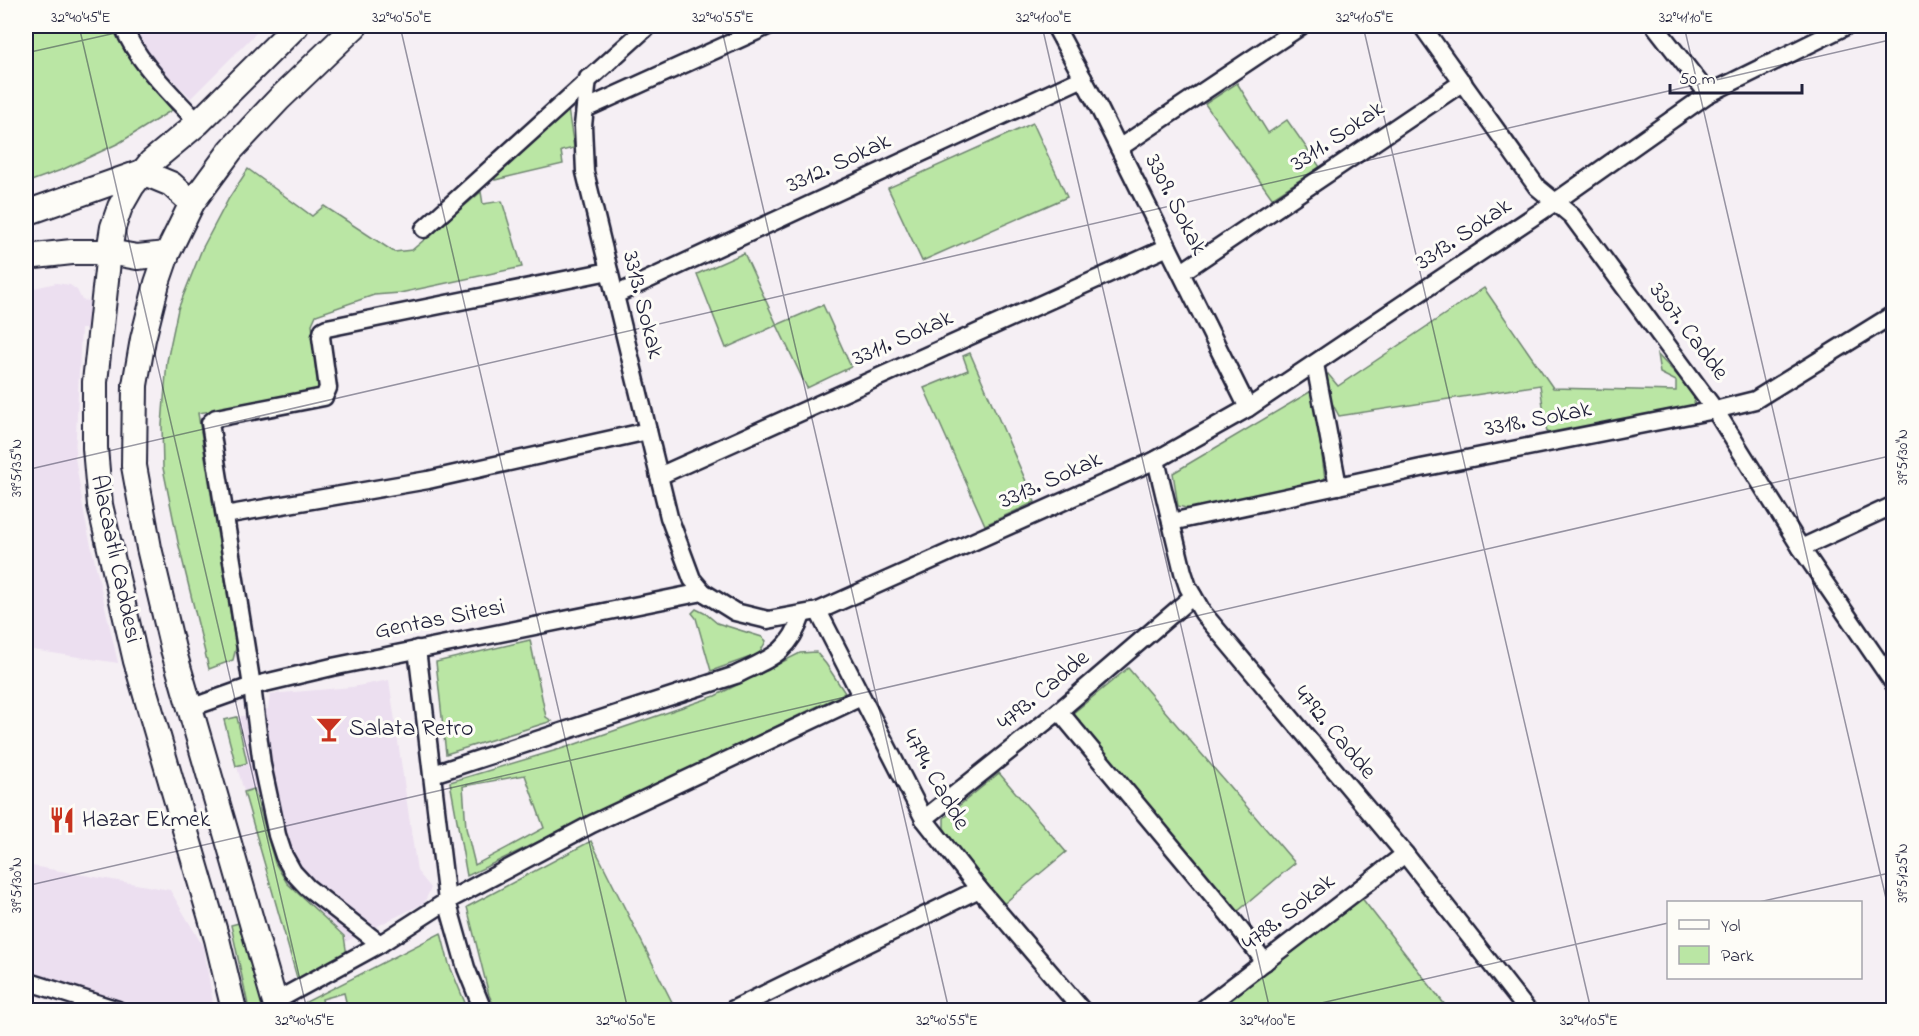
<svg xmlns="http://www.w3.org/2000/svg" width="1919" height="1036" viewBox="0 0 1919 1036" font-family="'Indie Flower',sans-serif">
	<rect width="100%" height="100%" fill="#f5eff4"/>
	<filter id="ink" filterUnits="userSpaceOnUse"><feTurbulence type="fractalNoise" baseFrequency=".0167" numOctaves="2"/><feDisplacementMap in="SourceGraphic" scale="12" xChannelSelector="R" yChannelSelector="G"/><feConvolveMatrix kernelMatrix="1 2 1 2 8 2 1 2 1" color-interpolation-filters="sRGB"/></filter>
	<g filter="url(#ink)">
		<!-- built -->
		<g fill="#ecdff0">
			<path d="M 135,26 L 263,26 L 191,98 L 154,61 L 142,43 Z"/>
			<path d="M 56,283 L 70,285 L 77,290 L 82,300 L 90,301 L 89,329 L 81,329 L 75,457 L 85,519 L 118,663 L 26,649 L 26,290 Z"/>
			<path d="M 389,680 L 417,871 L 431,888 L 424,903 L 345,942 L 347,956 L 298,981 L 224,721 L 268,709 L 270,694 L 352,687 Z"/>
			<path d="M 26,865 L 170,890 L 204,948 L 214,1010 L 149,1010 L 26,973 Z"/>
		</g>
		<!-- green -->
		<g fill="#bae6a4" stroke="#6e8470" stroke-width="1.5" fill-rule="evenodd">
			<path d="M 26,26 L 114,26 L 125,51 L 172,110 L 119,143 L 64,169 L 26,183 Z"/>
			<path d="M 1237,83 L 1268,133 L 1287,120 L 1320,167 L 1272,198 L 1205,104 Z"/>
			<path d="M 568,109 L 574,148 L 561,151 L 563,164 L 495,180 L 494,173 Z"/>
			<path d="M 1033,123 L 1067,197 L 922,261 L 888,188 Z"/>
			<path d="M 248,169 L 312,216 L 324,206 L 394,252 L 412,250 L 481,192 L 483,204 L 502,201 L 522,267 L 400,293 L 374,295 L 316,315 L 312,324 L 320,394 L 198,413 L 236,648 L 233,660 L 209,669 L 178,542 L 163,468 L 162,425 L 167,361 L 178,309 L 202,249 L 229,198 Z"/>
			<path d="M 744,253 L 777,325 L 823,305 L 851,367 L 807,388 L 777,325 L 726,348 L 697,274 Z"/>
			<path d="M 1484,288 L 1553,388 L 1676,391 L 1676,381 L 1660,373 L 1657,354 L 1696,395 L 1693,407 L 1552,434 L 1547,433 L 1540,385 L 1339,416 L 1325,390 L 1322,378 L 1328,374 L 1338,386 Z"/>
			<path d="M 970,353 L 1035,502 L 985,525 L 924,388 L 968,370 L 963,356 Z"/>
			<path d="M 1313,390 L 1325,479 L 1194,510 L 1178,506 L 1173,473 Z"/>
			<path d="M 696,609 L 706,614 L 717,623 L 762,637 L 766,641 L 759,654 L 711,671 L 696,618 L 692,613 Z"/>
			<path d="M 530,640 L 546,717 L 552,721 L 446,754 L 436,662 Z"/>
			<path d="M 816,652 L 826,664 L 845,693 L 467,876 L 450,782 L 567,747 L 715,696 L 800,653 ZM 525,775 L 544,828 L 475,865 L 466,828 L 463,786 Z"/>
			<path d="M 1128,668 L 1295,863 L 1237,912 L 1072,714 Z"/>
			<path d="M 237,717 L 247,763 L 236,766 L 224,720 Z"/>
			<path d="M 999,773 L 1066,852 L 1001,906 L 953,843 L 944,828 L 944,818 Z"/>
			<path d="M 254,789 L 275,863 L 287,883 L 344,936 L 347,956 L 298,981 L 244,792 Z"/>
			<path d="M 591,841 L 676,1010 L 496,1010 L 489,995 L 467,907 Z"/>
			<path d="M 1361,897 L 1449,1010 L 1218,1010 Z"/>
			<path d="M 239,923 L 265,1010 L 249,1010 L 231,925 Z"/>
			<path d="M 441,933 L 449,964 L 468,1010 L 348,1010 L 344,993 L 322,999 L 324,1010 L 304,1010 L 302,1004 Z"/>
		</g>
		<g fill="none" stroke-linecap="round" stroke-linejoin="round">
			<!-- street casing -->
			<g stroke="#22223b" stroke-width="21">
				<g id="street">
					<path d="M 123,26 C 138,64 171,93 198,123"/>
					<path d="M 1055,26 L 1099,108 L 1248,408"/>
					<path d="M 1422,26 L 1537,187 L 1572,216 L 1715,410 L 1801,548 L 1894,684"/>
					<path d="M 1655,26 L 1708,94"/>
					<path d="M 588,78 L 583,126 L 585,172 L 669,517 L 692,579 L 703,592 L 735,612 L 768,620 L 818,611 L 1156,460 L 1248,408 L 1555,202 L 1708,94 L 1846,26"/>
					<path d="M 585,109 L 768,26"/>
					<path d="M 1119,148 L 1301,26"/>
					<path d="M 424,229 L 648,26"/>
					<path d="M 1182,272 L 1463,82"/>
					<path d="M 615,295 L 1083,78"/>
					<path d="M 1315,364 L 1338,486"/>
					<path d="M 1156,460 L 1183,572 L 1188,587 L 1203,613 L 1405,854 L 1527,1010"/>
					<path d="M 659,476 L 1168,247"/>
					<path d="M 225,515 L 428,480 L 648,431"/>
					<path d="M 1171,522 L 1421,468 L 1715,410 L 1755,400 L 1894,314"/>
					<path d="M 1801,548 L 1894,505"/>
					<path d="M 818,611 L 924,819 L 979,889 L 1082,1010"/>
					<path d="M 417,649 L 447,901 L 466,968 L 483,1010"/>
					<path d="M 190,708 L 252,686 L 332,667 L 703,592"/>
					<path d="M 1059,711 L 1229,915 L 1265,962"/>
					<path d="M 433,774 L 736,675 C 770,658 789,654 802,615"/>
					<path d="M 924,819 L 1059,711 L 1193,596"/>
					<path d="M 380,944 L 307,887 L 293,872 L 284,856 L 277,835 L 262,765 L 252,686 L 210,423 L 216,418 L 324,397 L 328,388 L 321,337 L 323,330 L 327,328 L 609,271"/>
					<path d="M 26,981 L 118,1010"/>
					<path d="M 274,1002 L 380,944 L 447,901 L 592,824 L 861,697"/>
					<path d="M 732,1010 L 979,889"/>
					<path d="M 1202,1010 L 1405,854"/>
				</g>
			</g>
			<!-- secondary casing -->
			<g stroke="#22223b" stroke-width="28">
				<g id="secondary">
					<path d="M 142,172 L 171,184 L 192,203"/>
					<path d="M 26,213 L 142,172"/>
					<path d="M 26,257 L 72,252 L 109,252 L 137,257 L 167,254"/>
					<path d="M 234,1010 L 217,939 L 136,661 L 100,505 L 95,448 L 95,382 L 109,252 L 113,227 L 120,207 L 132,186 L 151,162 L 198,123 L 296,26"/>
					<path d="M 277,1010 L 173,649 L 149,548 L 134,466 L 135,385 L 143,339 L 157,283 L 167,254 L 192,203 L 231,150 L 279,99 L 355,26"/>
				</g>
			</g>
			<!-- street -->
			<use href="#street" stroke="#fdfcf7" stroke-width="16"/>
			<!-- secondary -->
			<use href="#secondary" stroke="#fdfcf7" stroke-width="24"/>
		</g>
	</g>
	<!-- ticks -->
	<path fill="none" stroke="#22223b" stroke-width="1.5" stroke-opacity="0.45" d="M 79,26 L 307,1010M 400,26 L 628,1010M 721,26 L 949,1010M 1042,26 L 1270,1010M 1363,26 L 1591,1010M 1684,26 L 1894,933M 26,53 L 147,26M 26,470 L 1894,39M 26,886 L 1894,455M 1759,902 L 1894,872M 1291,1010 L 1668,923"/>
	<!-- icons -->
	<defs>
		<g id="bar-bare" transform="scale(2.07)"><path d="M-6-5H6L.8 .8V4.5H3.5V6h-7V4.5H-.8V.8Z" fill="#c8321e" stroke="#fdfcf7" stroke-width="2.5" paint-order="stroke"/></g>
		<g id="restaurant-bare" transform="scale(2.07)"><path d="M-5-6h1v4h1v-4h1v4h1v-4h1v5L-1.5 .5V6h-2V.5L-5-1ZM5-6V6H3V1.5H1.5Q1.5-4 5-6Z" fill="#c8321e" stroke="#fdfcf7" stroke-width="2.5" paint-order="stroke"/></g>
	</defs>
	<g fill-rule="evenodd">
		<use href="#bar-bare" x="329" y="729"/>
		<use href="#restaurant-bare" x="62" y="820"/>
	</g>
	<g text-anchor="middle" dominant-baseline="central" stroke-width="6" stroke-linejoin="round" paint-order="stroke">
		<!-- street labels -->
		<g font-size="24" fill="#22223b" stroke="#fdfcf7">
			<text transform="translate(1338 137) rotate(-34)">3311. Sokak</text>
			<text transform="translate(839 164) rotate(-25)">3312. Sokak</text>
			<text transform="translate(1175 205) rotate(63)">3309. Sokak</text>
			<text transform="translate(1464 235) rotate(-34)">3313. Sokak</text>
			<text transform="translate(642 305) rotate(76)">3313. Sokak</text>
			<text transform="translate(1688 332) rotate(53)">3307. Cadde</text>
			<text transform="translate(903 339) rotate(-24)">3311. Sokak</text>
			<text transform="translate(1538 420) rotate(-11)">3318. Sokak</text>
			<text transform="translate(1051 481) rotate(-24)">3313. Sokak</text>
			<text transform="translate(115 559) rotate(78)">Alacaatlı Caddesi</text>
			<text transform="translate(440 620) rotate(-11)">Gentas Sitesi</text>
			<text transform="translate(1044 691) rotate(-40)">4793. Cadde</text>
			<text transform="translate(1334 733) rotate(50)">4792. Cadde</text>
			<text transform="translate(935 780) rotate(60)">4794. Cadde</text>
			<text transform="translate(1289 913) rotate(-38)">4788. Sokak</text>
		</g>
		<!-- poi labels -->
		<g font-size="24" fill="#22223b" stroke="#fdfcf7" text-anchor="start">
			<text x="349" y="729">Salata Retro</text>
			<text x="82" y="820">Hazar Ekmek</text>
		</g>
	</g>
	<!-- margin -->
	<rect width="1919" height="1036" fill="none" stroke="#fdfcf7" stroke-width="66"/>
	<!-- legend -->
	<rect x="1667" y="901" width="195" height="78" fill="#fdfcf7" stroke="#a5a5ac" stroke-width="1.5"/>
	<rect x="1679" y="920" width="30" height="9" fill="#fdfcf7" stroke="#a5a5ac" stroke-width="1.5"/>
	<text x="1721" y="931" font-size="18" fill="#22223b">Yol</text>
	<rect x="1679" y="946" width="30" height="18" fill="#bae6a4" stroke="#a5a5ac" stroke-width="1.5"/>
	<text x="1721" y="961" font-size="18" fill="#22223b">Park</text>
	<!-- scale -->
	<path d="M1670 84v9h132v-9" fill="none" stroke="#22223b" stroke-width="3"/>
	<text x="1679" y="84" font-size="18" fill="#22223b" stroke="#fdfcf7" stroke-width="4.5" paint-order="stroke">50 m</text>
	<rect x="33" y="33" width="1853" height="970" fill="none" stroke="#22223b" stroke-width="2"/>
	<g font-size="15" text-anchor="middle" fill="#22223b">
		<text x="81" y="22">32°40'45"E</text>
		<text x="402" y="22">32°40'50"E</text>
		<text x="723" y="22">32°40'55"E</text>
		<text x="1044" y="22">32°41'00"E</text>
		<text x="1365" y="22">32°41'05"E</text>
		<text x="1686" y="22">32°41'10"E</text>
		<text transform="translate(1902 457) rotate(-90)" y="5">39°51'30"N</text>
		<text transform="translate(16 468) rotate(-90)" y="5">39°51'35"N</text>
		<text transform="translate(1902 873) rotate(-90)" y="5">39°51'25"N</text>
		<text transform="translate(16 885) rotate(-90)" y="5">39°51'30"N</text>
		<text x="305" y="1025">32°40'45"E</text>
		<text x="626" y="1025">32°40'50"E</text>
		<text x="947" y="1025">32°40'55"E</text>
		<text x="1268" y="1025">32°41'00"E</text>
		<text x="1589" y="1025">32°41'05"E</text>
	</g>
</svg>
